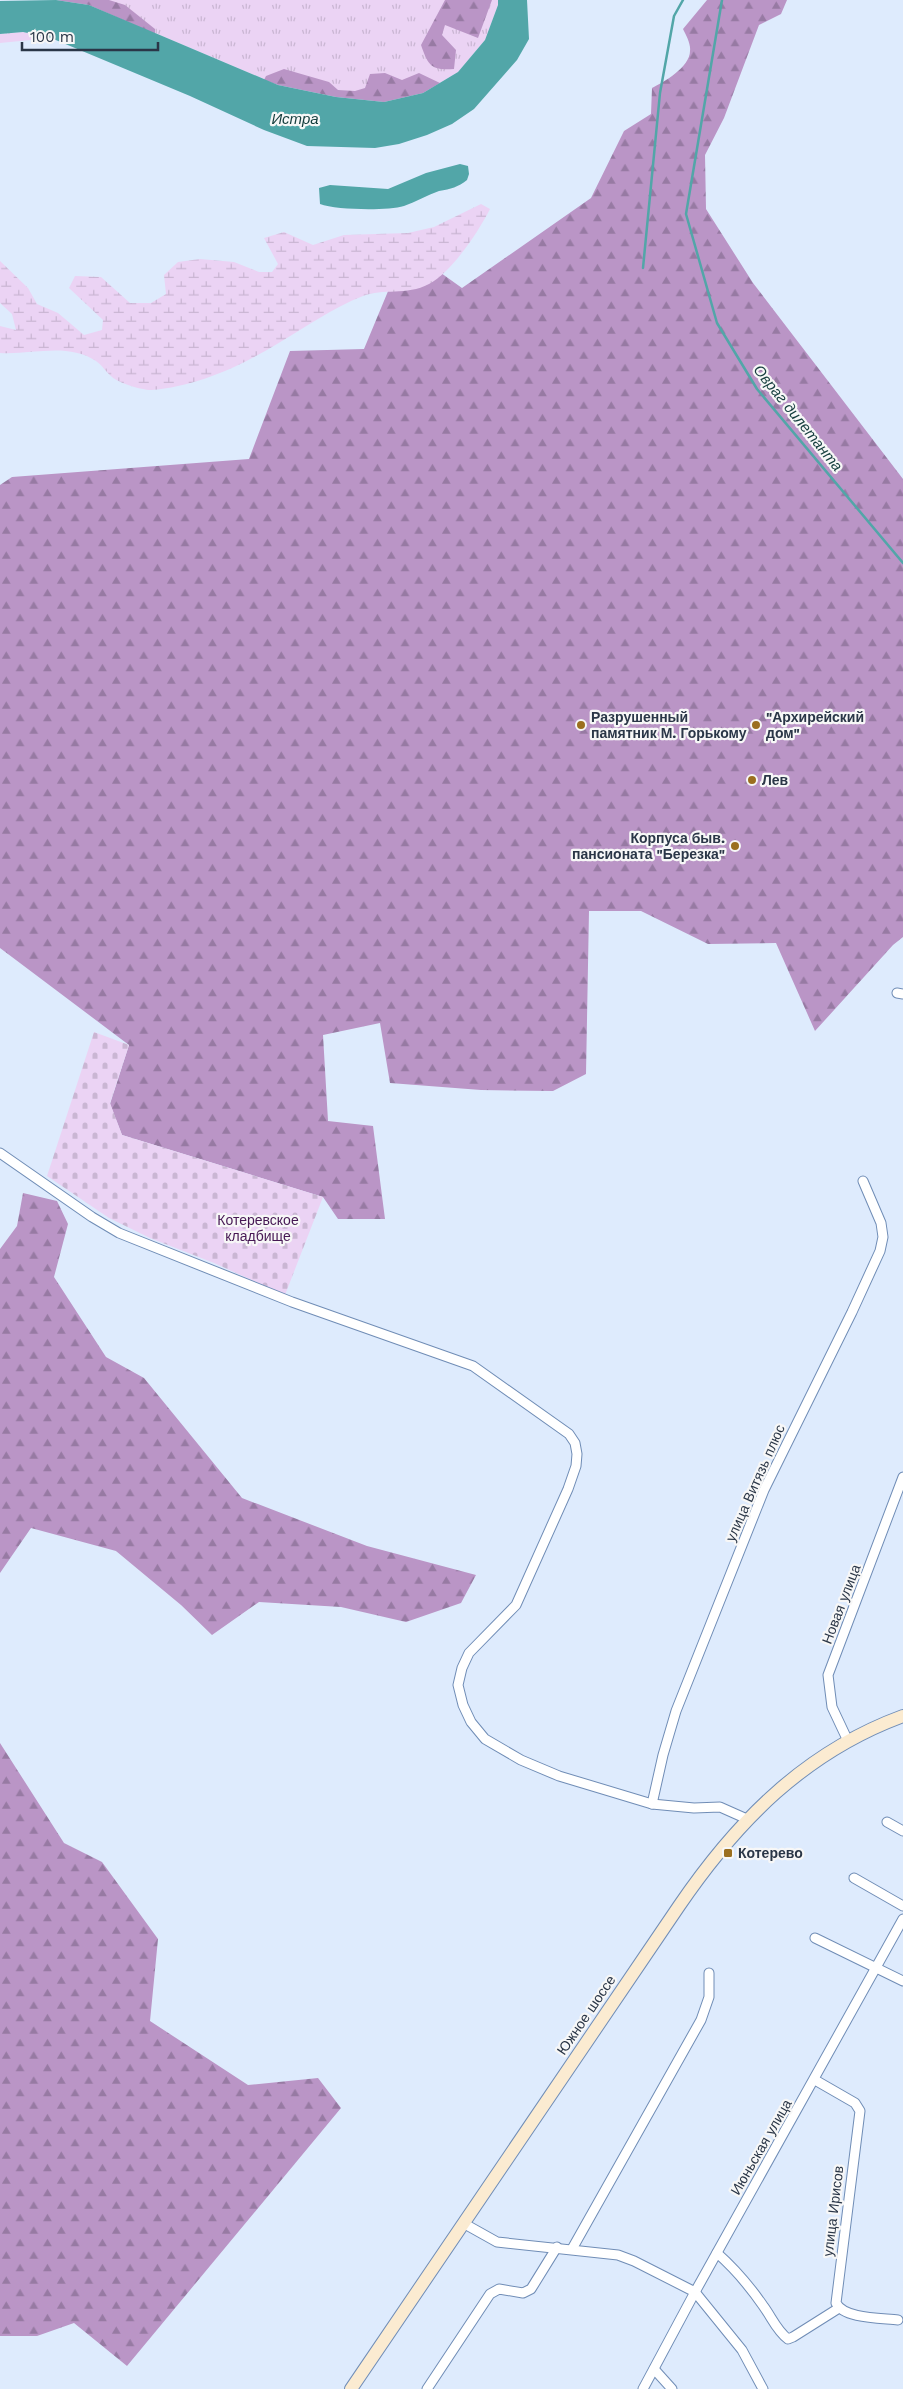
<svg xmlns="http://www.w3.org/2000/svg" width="903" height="2389" viewBox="0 0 903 2389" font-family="'Work Sans',sans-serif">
	<defs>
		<pattern id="grass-tufts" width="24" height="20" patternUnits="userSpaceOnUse" patternTransform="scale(1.25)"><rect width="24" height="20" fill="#ebd3f4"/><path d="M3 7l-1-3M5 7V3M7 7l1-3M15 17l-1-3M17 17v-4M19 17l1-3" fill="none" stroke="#cab6d3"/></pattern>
		<pattern id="forest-firs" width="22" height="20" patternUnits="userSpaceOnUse" patternTransform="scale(1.25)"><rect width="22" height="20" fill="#ba95c6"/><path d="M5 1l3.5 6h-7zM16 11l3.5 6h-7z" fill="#977aa3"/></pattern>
		<pattern id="wetland-marsh" width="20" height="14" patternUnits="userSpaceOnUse" patternTransform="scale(1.25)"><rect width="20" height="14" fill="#ebd3f4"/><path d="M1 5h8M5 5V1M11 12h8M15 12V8" fill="none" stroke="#cab6d3"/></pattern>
		<pattern id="cemetery-stones" width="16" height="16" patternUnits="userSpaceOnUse" patternTransform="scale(1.25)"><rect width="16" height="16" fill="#ebd3f4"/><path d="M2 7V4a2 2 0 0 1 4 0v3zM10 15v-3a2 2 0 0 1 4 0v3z" fill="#cab6d3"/></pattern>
	</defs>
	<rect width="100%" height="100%" fill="#deebfd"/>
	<!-- grass -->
	<g fill="url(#grass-tufts)">
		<path d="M 56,0 L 498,0 L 498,5 L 485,40 L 458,72 L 423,93 L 384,102 L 278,85 L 89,5 Z"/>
		<path d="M 23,32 L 51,38 L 0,43 L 0,34 Z"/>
	</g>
	<!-- forest -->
	<g fill="url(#forest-firs)">
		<path d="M 56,0 L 109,0 L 125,5 L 155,29 L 155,34 L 89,5 Z"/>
		<path d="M 445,0 L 492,0 L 478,38 L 445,25 L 442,35 L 456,50 L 454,69 C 431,71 428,65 421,45 Z"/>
		<path d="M 707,0 L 787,0 L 781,14 L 759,25 L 724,118 L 705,155 L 706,209 L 753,283 L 903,479 L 903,937 L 893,945 L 815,1031 L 776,943 L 708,944 L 641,911 L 589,911 L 586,1074 L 553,1091 L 481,1090 L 390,1083 L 380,1023 L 323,1035 L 328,1121 L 373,1126 L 385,1219 L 338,1219 L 323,1197 L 122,1135 L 110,1104 L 129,1045 L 0,948 L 0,485 L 12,477 L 249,459 L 290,351 L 364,349 L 406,248 L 462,288 L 591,198 L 624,131 L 651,114 L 652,88 C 664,82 690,67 690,51 C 691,44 686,35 683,29 Z"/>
		<path d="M 284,69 L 329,82 L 338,90 L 355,91 L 365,88 L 370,74 L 385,73 L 402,80 L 419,73 L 440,83 L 423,93 L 384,102 L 336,97 L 278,85 L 264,80 L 266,76 Z"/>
		<path d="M 23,1193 L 57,1201 L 68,1224 L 54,1277 L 106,1357 L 144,1378 L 242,1498 L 367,1546 L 476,1575 L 461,1603 L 406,1622 L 341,1607 L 259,1602 L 212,1635 L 181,1605 L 116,1551 L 31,1528 L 0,1573 L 0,1249 L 17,1226 Z"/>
		<path d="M 0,1743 L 64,1843 L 102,1862 L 158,1939 L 150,2021 L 248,2085 L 318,2078 L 341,2108 L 127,2366 L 74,2323 L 37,2336 L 0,2336 Z"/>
	</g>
	<!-- wetland -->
	<path fill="url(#wetland-marsh)" d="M 481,204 L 490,209 C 479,231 451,273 429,284 C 406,296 383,288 363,296 C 332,308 306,327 277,344 C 239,367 195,387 151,390 C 141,390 119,383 112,377 C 106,372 102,365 96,361 C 67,342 32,355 0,353 L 0,326 L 16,330 L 12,314 L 0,303 L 0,261 L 28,288 L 37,304 L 58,313 L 84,335 L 102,330 L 103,320 L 69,288 L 75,276 L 101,277 L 130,303 L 151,303 L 166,294 L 164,275 L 178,262 L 200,259 L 234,262 L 259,272 L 272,272 L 278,264 L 264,238 L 284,232 L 313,245 L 344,235 L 408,233 L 434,227 Z"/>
	<!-- cemetery -->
	<path fill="url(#cemetery-stones)" d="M 94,1032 L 129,1045 L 110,1103 L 122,1135 L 323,1197 L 285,1295 L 214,1263 L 150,1238 L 109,1218 L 47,1176 Z"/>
	<!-- water -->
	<g fill="#52a6a8">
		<path d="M 56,0 L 89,5 L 278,85 L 336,97 L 384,102 L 423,93 L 458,72 L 485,40 L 498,5 L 498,0 L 527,0 L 529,39 L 517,60 L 474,109 L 452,124 L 427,135 L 399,144 L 375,148 L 307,146 L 264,130 L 190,96 L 51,38 L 23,32 L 0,34 L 0,1 Z"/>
		<path d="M 460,164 L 468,166 L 469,174 L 467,180 C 458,187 451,189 439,191 C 427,195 416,202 404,206 C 387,211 336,210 320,204 L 319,188 L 330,185 L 388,189 L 426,173 Z"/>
	</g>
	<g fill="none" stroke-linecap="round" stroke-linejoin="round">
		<!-- stream -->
		<g stroke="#52a6a8" stroke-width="2.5">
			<path d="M 722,0 L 686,214 L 717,323 L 757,389 L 903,563"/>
			<path d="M 643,268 L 660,93 L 674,16 L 683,0"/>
		</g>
		<!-- minor casing -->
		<g stroke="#708db6" stroke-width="11">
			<g id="minor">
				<path d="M 897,993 L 903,994"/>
				<path d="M 0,1153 L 92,1217 L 119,1233 L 292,1302 L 473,1366 L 569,1434 L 575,1443 L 577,1454 L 576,1466 L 568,1489 L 516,1605 L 469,1653 L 462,1668 L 458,1685 L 463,1705 L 471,1722 L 485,1739 L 521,1760 L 559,1776 L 652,1804 L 694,1808 L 720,1807 L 747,1819"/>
				<path d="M 848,1741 L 832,1707 L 828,1675 L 903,1477"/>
				<path d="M 652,1804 L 663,1755 L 676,1711 L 764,1490 L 852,1312 L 880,1251 L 883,1237 L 881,1223 L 863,1181"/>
				<path d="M 887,1822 L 903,1831"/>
				<path d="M 854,1878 L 903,1906"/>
				<path d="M 815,1938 L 903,1981"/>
				<path d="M 815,2080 L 855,2103 L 860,2111 L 836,2303 C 844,2319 882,2318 898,2320"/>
				<path d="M 463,2223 L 497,2242 L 618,2255 L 634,2261 L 695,2292 L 742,2350 L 763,2389"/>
				<path d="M 572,2249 L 701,2020 L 709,1997 L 709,1973"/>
				<path d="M 717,2253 C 734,2268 751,2288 764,2307 C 772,2318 777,2331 788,2339 L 793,2337 L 839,2308"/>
				<path d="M 654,2369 L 672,2389"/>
				<path d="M 427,2389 L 490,2294 L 499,2289 L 523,2293 L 531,2289 L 557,2247"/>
				<path d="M 643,2389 L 695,2292 L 903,1919"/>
			</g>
		</g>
		<!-- secondary casing -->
		<g stroke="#708db6" stroke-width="14">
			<path id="secondary" d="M 351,2389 L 679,1906 C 737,1821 805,1752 903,1716"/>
		</g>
		<!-- minor -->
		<use href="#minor" stroke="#fff" stroke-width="9"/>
		<!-- secondary -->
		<use href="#secondary" stroke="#fbebd1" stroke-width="12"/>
	</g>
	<!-- markers -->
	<g fill="#9b6f1f" stroke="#f7f7f7" stroke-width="2">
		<circle cx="581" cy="725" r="5"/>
		<circle cx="756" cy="725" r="5"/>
		<circle cx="752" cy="780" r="5"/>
		<circle cx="735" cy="846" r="5"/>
		<rect x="723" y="1848" width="10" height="10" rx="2.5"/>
	</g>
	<g text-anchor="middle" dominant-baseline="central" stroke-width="4.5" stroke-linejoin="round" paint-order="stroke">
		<!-- poi labels -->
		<g font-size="14" font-weight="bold" fill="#2a3647" stroke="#f7f7f7" text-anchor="start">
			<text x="591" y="717">Разрушенный<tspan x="591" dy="16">памятник М. Горькому</tspan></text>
			<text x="766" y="717">"Архирейский<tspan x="766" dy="16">дом"</tspan></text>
			<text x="762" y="780">Лев</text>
			<text x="725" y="838" text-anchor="end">Корпуса быв.<tspan x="725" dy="16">пансионата "Березка"</tspan></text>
			<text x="738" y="1853">Котерево</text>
		</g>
		<!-- park labels -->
		<g font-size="14" fill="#461854" stroke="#f7f7f7">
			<text x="258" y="1220">Котеревское<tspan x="258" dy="16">кладбище</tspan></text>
		</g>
		<!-- street labels -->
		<g font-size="14" fill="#2a3647" stroke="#f7f7f7">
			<text transform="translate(755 1483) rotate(-66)">улица Витязь плюс</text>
			<text transform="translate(841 1604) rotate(-69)">Новая улица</text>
			<text transform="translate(586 2015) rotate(-56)">Южное шоссе</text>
			<text transform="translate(761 2147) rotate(-60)">Июньская улица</text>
			<text transform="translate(833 2211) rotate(-83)">улица Ирисов</text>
		</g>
		<!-- water labels -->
		<g font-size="15" font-style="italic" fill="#143d3d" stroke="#f7f7f7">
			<text x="295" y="119">Истра</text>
			<text transform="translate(798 418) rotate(51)">Овраг дилетанта</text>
		</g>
	</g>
	<!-- scale -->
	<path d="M22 42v8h136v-8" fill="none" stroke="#2a3647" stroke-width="2.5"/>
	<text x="30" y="42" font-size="15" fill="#2a3647" stroke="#f7f7f7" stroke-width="4" paint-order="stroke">100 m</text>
</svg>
